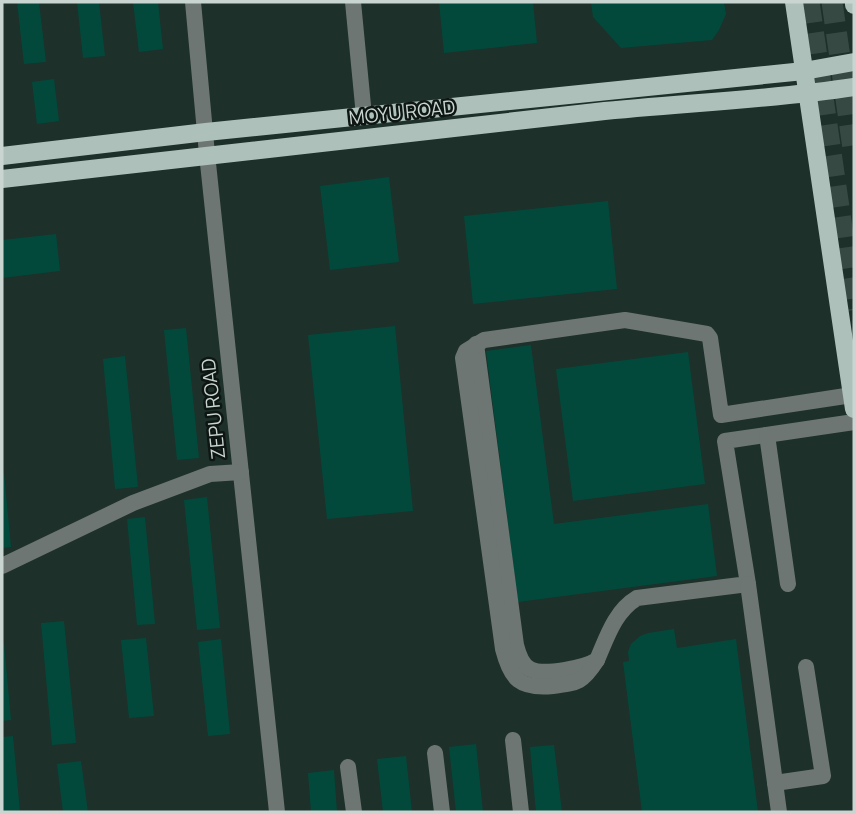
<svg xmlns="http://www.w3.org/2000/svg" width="856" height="814" font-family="Manrope,sans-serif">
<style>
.building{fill:#03493b}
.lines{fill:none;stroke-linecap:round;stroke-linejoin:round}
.highway-tunnel{stroke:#374943;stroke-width:21;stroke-dasharray:21 10;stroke-linecap:butt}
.minor{stroke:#6d7673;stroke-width:16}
.major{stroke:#adc1ba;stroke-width:18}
.labels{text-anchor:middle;stroke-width:5;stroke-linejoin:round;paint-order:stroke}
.street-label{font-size:19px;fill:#c9d5d1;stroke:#0e1613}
</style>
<rect width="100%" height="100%" fill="#1d302a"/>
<g class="building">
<path d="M 17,2 L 39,2 L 46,62 L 24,64 Z"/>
<path d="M 77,2 L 99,2 L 105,56 L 83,58 Z"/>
<path d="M 133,2 L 158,2 L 163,49 L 139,52 Z"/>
<path d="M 439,2 L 533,2 L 537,43 L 444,53 Z"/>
<path d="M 591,2 L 724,2 L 726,14 L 719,30 L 712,40 L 621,48 L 593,17 Z"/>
<path d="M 54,79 L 59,121 L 37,124 L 32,82 Z"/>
<path d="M 389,177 L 399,262 L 330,270 L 320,186 Z"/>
<path d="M 608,201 L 617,289 L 473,304 L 464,216 Z"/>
<path d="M 56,234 L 60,271 L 2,278 L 2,240 Z"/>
<path d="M 395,326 L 413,511 L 327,519 L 308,335 Z"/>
<path d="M 186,328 L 199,458 L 177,460 L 164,330 Z"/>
<path d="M 531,345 L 554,524 L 708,504 L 717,576 L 518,602 L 486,351 Z"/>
<path d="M 688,352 L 705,484 L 573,501 L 556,369 Z"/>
<path d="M 125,356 L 138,487 L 115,489 L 103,359 Z"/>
<path d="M 2,473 L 4,473 L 11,547 L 2,548 Z"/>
<path d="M 207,497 L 220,628 L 197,630 L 184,500 Z"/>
<path d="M 145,517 L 155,624 L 137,625 L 127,519 Z"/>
<path d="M 64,621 L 76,743 L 52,745 L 41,623 Z"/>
<path d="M 674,629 L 677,648 L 736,639 L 758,812 L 642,812 L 623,662 L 629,661 L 628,652 L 631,644 L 640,636 L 648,633 Z"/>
<path d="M 146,638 L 154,716 L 129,718 L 121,640 Z"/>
<path d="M 221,639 L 230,734 L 208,736 L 198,642 Z"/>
<path d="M 2,643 L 4,643 L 11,720 L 2,721 Z"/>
<path d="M 13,736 L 20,812 L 2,812 L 2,737 Z"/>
<path d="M 476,744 L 483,812 L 456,812 L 449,747 Z"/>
<path d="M 554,745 L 562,812 L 536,812 L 530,747 Z"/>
<path d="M 406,756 L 412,812 L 383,812 L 377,759 Z"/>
<path d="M 81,761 L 88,812 L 63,812 L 57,764 Z"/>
<path d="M 334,770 L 337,812 L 311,812 L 308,773 Z"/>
</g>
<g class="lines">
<g class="highway-tunnel">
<path d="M 809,2 L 854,310"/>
<path d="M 832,2 L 854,155"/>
</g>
<g class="minor">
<path d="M 193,2 L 207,154 L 277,812"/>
<path d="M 353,2 L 364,116"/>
<path d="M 476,344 L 516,645 C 518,653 522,665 530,669 C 543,676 585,668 597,660 C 607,637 615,611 637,598 L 748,584 L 725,441 L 854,422"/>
<path d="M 767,435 L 788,584"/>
<path d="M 2,566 L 133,503 L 210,474 L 241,472"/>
<path d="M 748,584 L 779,812"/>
<path d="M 597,660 C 583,682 578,683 553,686 C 520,689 511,680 503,649 L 463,358 L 466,351 L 484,340 L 625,320 L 707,334 L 710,338 L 721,415 L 852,395"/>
<path d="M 513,740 L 521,812"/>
<path d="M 435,753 L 442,812"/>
<path d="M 348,767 L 354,812"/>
<path d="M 775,783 L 823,776 L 806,667"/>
</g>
<g class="major">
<path d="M 794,2 L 854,409"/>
<path d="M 854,2 L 854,5"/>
<path d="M 2,156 L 206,132 L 804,71 L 854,62"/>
<path d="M 2,179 C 200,155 398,133 596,112 C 682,103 769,100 854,87"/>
</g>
</g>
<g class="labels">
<g class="street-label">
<text transform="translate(402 112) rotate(-6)" y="7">MOYU ROAD</text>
<text transform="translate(213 409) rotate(-96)" y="7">ZEPU ROAD</text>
</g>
</g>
<rect width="856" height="814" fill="none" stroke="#c9d5d1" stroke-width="7"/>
</svg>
